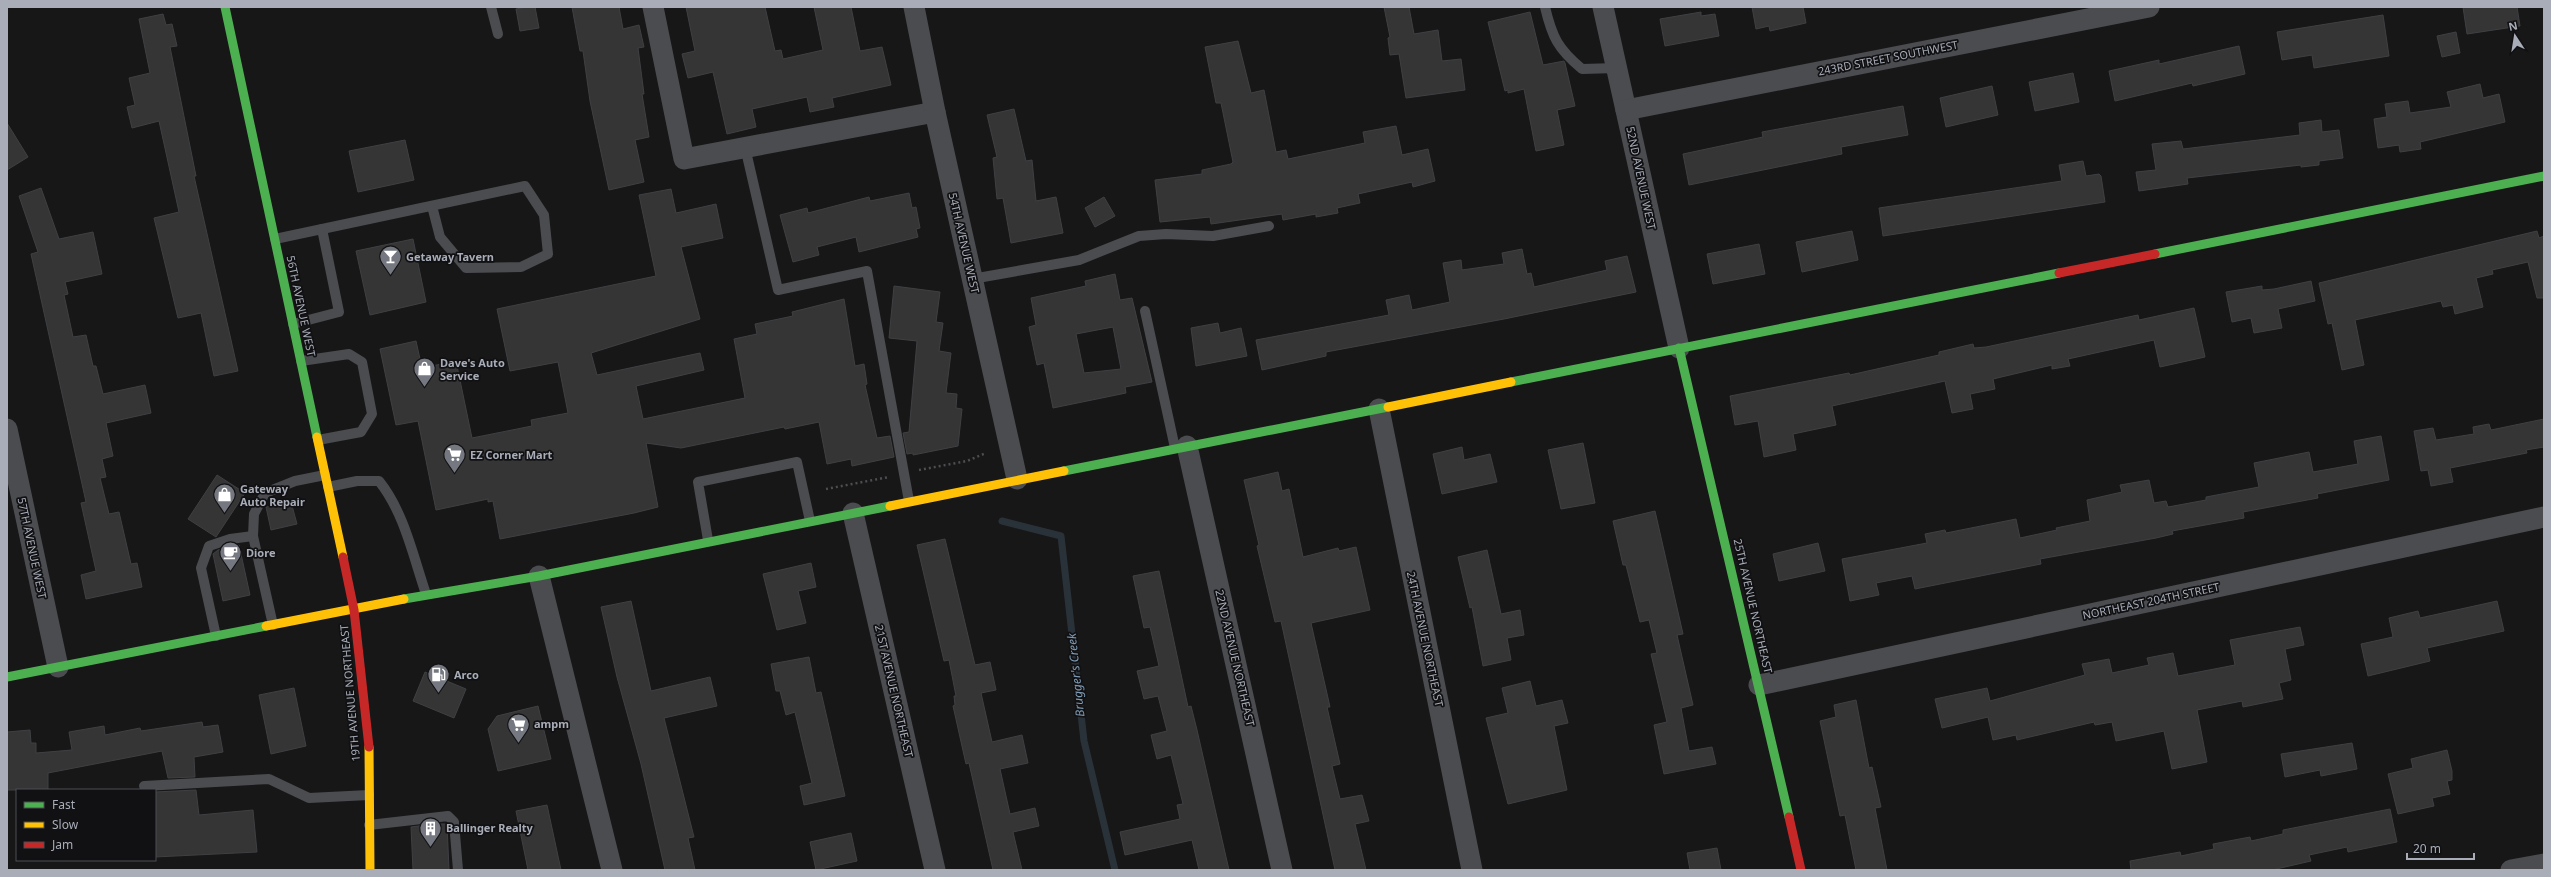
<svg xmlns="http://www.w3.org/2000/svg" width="2551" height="877" font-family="'Noto Sans',sans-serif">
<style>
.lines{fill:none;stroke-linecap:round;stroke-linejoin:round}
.stream{stroke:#2a3239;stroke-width:7}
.building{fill:#353536;stroke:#3f4043;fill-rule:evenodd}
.path{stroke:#4d4e52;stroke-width:2.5;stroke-dasharray:2 3;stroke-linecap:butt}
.lane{stroke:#4b4c50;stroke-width:10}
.street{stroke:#4b4c50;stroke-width:21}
.fast{stroke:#4caf50;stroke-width:9}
.slow{stroke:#ffc107;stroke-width:9}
.jam{stroke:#c62828;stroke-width:9}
.labels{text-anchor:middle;stroke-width:3.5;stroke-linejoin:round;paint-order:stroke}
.street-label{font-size:11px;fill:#a8adb8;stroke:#111113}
.poi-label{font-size:11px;font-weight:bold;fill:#a8adb8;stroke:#111113;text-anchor:start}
.water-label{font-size:12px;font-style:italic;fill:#7f9bb3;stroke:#111113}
</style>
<rect width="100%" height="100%" fill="#171717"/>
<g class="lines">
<path class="stream" d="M 1002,521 L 1061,536 L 1084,741 L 1115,870"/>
</g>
<g class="building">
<path d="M 527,7 L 535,7 L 539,28 L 520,31 L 516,9 Z"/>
<path d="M 572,7 L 619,7 L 623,29 L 639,25 L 644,47 L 638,48 L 644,94 L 642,94 L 649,137 L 635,140 L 644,182 L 609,190 L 590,101 L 583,51 L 580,51 Z"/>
<path d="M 686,7 L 765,7 L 775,51 L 781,50 L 783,59 L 823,50 L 814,7 L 851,7 L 860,51 L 882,47 L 891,85 L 832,98 L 834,107 L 810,112 L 807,97 L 752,109 L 756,127 L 727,134 L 713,72 L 688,78 L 682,54 L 695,51 Z"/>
<path d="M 1384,7 L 1409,7 L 1414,34 L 1438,30 L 1442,61 L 1461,59 L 1465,90 L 1406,98 L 1399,54 L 1390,55 L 1388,38 L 1390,37 Z"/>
<path d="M 1752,7 L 1803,7 L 1806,23 L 1770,31 L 1769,26 L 1756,29 Z"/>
<path d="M 2463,7 L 2517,7 L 2520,26 L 2467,34 Z"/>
<path d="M 1530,12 L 1543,65 L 1564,61 L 1565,63 L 1575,106 L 1557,110 L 1564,145 L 1536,151 L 1524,89 L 1508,93 L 1508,90 L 1505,91 L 1488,22 Z"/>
<path d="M 1701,12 L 1701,16 L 1715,14 L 1719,36 L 1665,46 L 1660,19 Z"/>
<path d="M 163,14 L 166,25 L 172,24 L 177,46 L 170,47 L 196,176 L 194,176 L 238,371 L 214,376 L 201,313 L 178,318 L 154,218 L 179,212 L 159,121 L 132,128 L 127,107 L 135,105 L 129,78 L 150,73 L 139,19 Z"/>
<path d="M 2383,15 L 2389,56 L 2314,68 L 2312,55 L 2282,60 L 2277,32 Z"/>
<path d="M 2456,32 L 2460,53 L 2442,57 L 2437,36 Z"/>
<path d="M 1238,41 L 1251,93 L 1264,90 L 1276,152 L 1286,150 L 1288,159 L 1365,143 L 1363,132 L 1396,126 L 1402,155 L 1428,149 L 1435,181 L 1413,187 L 1412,182 L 1358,194 L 1360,203 L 1337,208 L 1338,213 L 1316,217 L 1316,214 L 1283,220 L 1282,214 L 1211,224 L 1210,217 L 1160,222 L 1155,180 L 1202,174 L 1202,170 L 1231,164 L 1233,162 L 1221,103 L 1216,103 L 1205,47 Z"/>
<path d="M 2239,46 L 2245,74 L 2193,86 L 2192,83 L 2115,101 L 2109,71 L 2159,60 L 2159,64 Z"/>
<path d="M 2073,73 L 2079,102 L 2035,111 L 2029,82 Z"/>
<path d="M 2480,84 L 2483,98 L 2499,94 L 2505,122 L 2420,142 L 2421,149 L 2400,152 L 2399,145 L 2378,148 L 2374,119 L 2387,117 L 2385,104 L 2408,101 L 2410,113 L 2451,107 L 2447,92 Z"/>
<path d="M 1992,86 L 1998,115 L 1946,127 L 1940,98 Z"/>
<path d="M 1903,106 L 1908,135 L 1841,147 L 1842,154 L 1689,185 L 1683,154 L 1763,137 L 1762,132 Z"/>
<path d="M 1014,109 L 1026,161 L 1032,160 L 1036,201 L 1056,197 L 1063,233 L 1011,243 L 1003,198 L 997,199 L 993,158 L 997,157 L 987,115 Z"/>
<path d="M 2321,120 L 2322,132 L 2339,130 L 2343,158 L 2319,161 L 2319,165 L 2301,167 L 2301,165 L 2187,178 L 2188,184 L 2139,191 L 2136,172 L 2156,170 L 2152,144 L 2181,141 L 2183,149 L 2300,135 L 2299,123 Z"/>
<path d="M 7,123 L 28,157 L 7,170 Z"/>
<path d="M 405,140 L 414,180 L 358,192 L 349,151 Z"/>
<path d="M 2083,161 L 2086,176 L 2099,174 L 2101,176 L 2105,202 L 1883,236 L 1879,208 L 2062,181 L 2059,165 Z"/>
<path d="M 41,188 L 59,239 L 93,232 L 102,274 L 65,282 L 68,294 L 64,295 L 73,337 L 86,335 L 93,366 L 96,366 L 103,394 L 145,385 L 151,413 L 106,423 L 113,456 L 102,459 L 106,477 L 100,478 L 109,514 L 119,512 L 131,564 L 137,563 L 142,587 L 86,599 L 81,575 L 96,571 L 81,503 L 86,502 L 31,254 L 38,252 L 19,196 Z"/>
<path d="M 671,189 L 676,213 L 716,204 L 723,238 L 681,247 L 700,319 L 591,353 L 597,375 L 700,353 L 704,370 L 636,386 L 643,419 L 745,398 L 734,339 L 757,334 L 755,324 L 793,316 L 792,312 L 844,299 L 855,366 L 864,364 L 867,384 L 865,385 L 877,438 L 890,436 L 894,457 L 852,466 L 851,459 L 827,464 L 819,422 L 785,429 L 784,427 L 681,448 L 646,443 L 658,507 L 634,513 L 500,539 L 493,501 L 488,502 L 488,499 L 436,510 L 418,421 L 396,425 L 380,349 L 416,341 L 422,368 L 456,361 L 472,438 L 532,426 L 531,420 L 568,413 L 558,362 L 510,371 L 497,309 L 656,276 L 639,195 Z"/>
<path d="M 909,193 L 912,208 L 916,207 L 920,228 L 916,229 L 918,237 L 859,252 L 856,237 L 817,247 L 819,255 L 793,262 L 780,215 L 807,208 L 808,213 L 869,197 L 870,201 Z"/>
<path d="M 1104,197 L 1115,216 L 1095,227 L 1085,208 Z"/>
<path d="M 1852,231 L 1858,260 L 1802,272 L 1796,242 Z"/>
<path d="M 2537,231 L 2539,238 L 2544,236 L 2544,298 L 2537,298 L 2528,262 L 2492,270 L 2493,274 L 2476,278 L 2483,307 L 2455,314 L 2453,305 L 2443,307 L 2441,301 L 2355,320 L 2364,365 L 2342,370 L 2332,323 L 2328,324 L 2319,283 Z"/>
<path d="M 413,239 L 426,302 L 370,315 L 356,251 Z"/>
<path d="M 1759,244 L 1765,274 L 1713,284 L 1707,254 Z"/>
<path d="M 1522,249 L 1527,274 L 1531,273 L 1534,287 L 1607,270 L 1605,261 L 1627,256 L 1636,292 L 1504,319 L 1326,352 L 1326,356 L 1262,370 L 1256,340 L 1389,315 L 1386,300 L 1409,295 L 1412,310 L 1450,302 L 1443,263 L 1461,260 L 1462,270 L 1504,264 L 1502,253 Z"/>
<path d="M 1115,274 L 1120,300 L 1132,298 L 1152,382 L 1125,387 L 1126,393 L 1053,408 L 1044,363 L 1037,365 L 1029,327 L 1036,325 L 1031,298 L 1086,286 L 1085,281 ZM 1113,327 L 1121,369 L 1084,373 L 1076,334 Z"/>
<path d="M 2311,281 L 2315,301 L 2278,309 L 2282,328 L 2254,333 L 2251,318 L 2232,322 L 2226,292 L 2262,286 L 2262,290 L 2274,289 Z"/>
<path d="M 894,286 L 940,292 L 936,322 L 943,323 L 939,351 L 951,353 L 946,393 L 957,394 L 956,408 L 962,409 L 958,446 L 913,455 L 913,453 L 907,454 L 903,433 L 909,432 L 917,341 L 889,338 Z"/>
<path d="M 2194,308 L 2205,357 L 2160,367 L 2154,340 L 2068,359 L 2070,366 L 2052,369 L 2052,365 L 1993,379 L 1995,389 L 1970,394 L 1973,409 L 1952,413 L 1945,381 L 1832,406 L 1836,425 L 1793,434 L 1796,450 L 1764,457 L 1758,421 L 1735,425 L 1730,396 L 1849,373 L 1850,375 L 1939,355 L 1939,352 L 1973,344 L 1974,348 L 1986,347 L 2138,315 L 2139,320 Z"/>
<path d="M 1218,323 L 1220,333 L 1241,328 L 1247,356 L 1196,366 L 1191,328 Z"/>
<path d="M 2544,419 L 2544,447 L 2526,450 L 2527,453 L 2450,468 L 2453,482 L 2431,486 L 2428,470 L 2421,471 L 2414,431 L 2433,428 L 2436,440 L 2474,434 L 2473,427 L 2489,424 L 2491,430 Z"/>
<path d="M 2381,436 L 2389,480 L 2317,494 L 2318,498 L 2243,512 L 2244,518 L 2172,531 L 2173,534 L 2156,538 L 2040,559 L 2041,564 L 1915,589 L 1912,576 L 1876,583 L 1879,595 L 1850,601 L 1842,559 L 1927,543 L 1925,534 L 1945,530 L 1946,533 L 2016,519 L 2020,538 L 2057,530 L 2056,528 L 2090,521 L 2087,500 L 2122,492 L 2120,485 L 2149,480 L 2154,503 L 2166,501 L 2168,507 L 2206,500 L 2206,497 L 2259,487 L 2254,463 L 2309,452 L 2313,472 L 2358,464 L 2354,441 Z"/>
<path d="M 1583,443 L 1595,503 L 1561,509 L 1548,450 Z"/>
<path d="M 1462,447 L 1464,460 L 1490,454 L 1497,482 L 1442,494 L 1433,454 Z"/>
<path d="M 1278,472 L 1282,491 L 1289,489 L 1303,557 L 1338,548 L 1339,551 L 1356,547 L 1370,610 L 1311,623 L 1330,707 L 1327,707 L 1340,764 L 1332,766 L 1340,799 L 1362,795 L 1369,821 L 1355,824 L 1366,870 L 1335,870 L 1281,621 L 1275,622 L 1257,546 L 1259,545 L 1244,480 Z"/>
<path d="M 217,475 L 245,493 L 216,537 L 188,519 Z"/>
<path d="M 291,502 L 297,524 L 271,530 L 266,507 Z"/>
<path d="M 1655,511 L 1683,634 L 1677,635 L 1693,705 L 1681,708 L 1689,751 L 1712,747 L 1716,764 L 1664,774 L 1654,725 L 1667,722 L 1651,654 L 1657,653 L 1649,620 L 1640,622 L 1626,565 L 1623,565 L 1613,521 Z"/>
<path d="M 945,539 L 975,665 L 990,662 L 996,690 L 981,693 L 992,742 L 1022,735 L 1028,763 L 1000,769 L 1010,814 L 1035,808 L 1039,826 L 1013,832 L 1022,870 L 993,870 L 969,763 L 966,764 L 953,706 L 955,705 L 954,696 L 956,696 L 949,660 L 944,661 L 917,545 Z"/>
<path d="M 1818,543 L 1825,571 L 1779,581 L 1773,554 Z"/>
<path d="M 239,545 L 250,595 L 223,601 L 213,554 L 218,550 Z"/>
<path d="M 1487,550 L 1501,614 L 1520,610 L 1524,635 L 1507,638 L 1511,660 L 1483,666 L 1472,607 L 1470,608 L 1458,557 Z"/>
<path d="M 811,563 L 816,587 L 798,591 L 806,623 L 777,630 L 763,574 Z"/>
<path d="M 1159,571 L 1188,707 L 1191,706 L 1197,730 L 1229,870 L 1199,870 L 1192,840 L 1125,855 L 1120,832 L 1180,819 L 1177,805 L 1183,804 L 1171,755 L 1157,759 L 1151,735 L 1167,731 L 1158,696 L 1144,699 L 1137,671 L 1159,666 L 1150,627 L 1144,628 L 1133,576 Z"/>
<path d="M 631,601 L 651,691 L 710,677 L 717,706 L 664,718 L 694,837 L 688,838 L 695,870 L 665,870 L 641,764 L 617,677 L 601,607 Z"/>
<path d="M 2497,601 L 2504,631 L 2427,648 L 2430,661 L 2368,676 L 2361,644 L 2393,637 L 2389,618 L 2418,611 L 2420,618 Z"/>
<path d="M 2300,627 L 2304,645 L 2285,649 L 2291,680 L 2279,683 L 2283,699 L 2243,707 L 2242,701 L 2197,710 L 2207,762 L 2172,769 L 2164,731 L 2116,741 L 2112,722 L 2095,725 L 2094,722 L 2017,740 L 2016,735 L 1993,740 L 1988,717 L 1942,728 L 1935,699 L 1987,688 L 1990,701 L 2085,675 L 2082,664 L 2109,659 L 2112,673 L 2149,665 L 2147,658 L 2173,653 L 2178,676 L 2235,665 L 2230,640 Z"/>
<path d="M 809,657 L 816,693 L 821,692 L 845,796 L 804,805 L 800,786 L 812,783 L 804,750 L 795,712 L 786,715 L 780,691 L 776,691 L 771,664 Z"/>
<path d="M 425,672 L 466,689 L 454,718 L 413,701 Z"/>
<path d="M 1530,681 L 1536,706 L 1562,700 L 1568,723 L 1554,726 L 1567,790 L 1508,804 L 1486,718 L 1508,713 L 1502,688 Z"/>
<path d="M 294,688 L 306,746 L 271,754 L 259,695 Z"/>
<path d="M 1856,700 L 1869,768 L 1872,767 L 1881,807 L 1875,808 L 1887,870 L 1856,870 L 1845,815 L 1840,816 L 1820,721 L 1836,717 L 1834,705 Z"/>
<path d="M 538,706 L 551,759 L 498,771 L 488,729 L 497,716 Z"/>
<path d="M 202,722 L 203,727 L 218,725 L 223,752 L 194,757 L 195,777 L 168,778 L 162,751 L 48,773 L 48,790 L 7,790 L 7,732 L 30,730 L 31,743 L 36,743 L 36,753 L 72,750 L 69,732 L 104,726 L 105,735 L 140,728 L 141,731 Z"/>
<path d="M 2352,743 L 2357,769 L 2321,776 L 2320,770 L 2285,777 L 2281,754 Z"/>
<path d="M 2447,750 L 2452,771 L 2452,780 L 2447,781 L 2450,794 L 2432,798 L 2434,806 L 2398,814 L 2388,774 L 2413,768 L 2411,759 Z"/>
<path d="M 196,790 L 199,815 L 253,810 L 257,852 L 155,857 L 155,792 Z"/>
<path d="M 547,805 L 561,870 L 528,870 L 516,811 Z"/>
<path d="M 2390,809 L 2397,842 L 2348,852 L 2347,847 L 2309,855 L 2311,861 L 2272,870 L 2131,870 L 2130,861 L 2180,852 L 2181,856 L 2214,849 L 2213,844 L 2250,837 L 2251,841 L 2283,834 L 2283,830 Z"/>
<path d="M 434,824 L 447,824 L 449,870 L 413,870 L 411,827 Z"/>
<path d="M 851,833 L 857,861 L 816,870 L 810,842 Z"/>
<path d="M 1717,848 L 1721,870 L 1690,870 L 1687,853 Z"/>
</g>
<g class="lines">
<g class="path">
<path d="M 919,470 L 967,461 L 986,453"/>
<path d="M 826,489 L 889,477"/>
</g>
<g class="lane">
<path d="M 491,7 L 498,34"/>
<path d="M 1545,7 C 1552,37 1558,49 1582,69 L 1617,68"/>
<path d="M 745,147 L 778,290 L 867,271 L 909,501"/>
<path d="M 275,239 L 525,186 L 544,215 L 548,254 L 521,267 L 466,268 L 440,237 L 432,206"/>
<path d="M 972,279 L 1079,260 L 1139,236 L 1166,234 L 1213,236 L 1269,226"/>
<path d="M 1145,311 L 1175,448"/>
<path d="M 293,324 L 339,312 L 322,229"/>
<path d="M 301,361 L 349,354 L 362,362 L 372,414 L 361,432 L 318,440"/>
<path d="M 328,487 L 357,481 L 379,481 C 404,512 413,556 426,594"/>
<path d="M 708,540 L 698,482 L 797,462 L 810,521"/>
<path d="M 273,625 L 253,536 L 254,514 L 265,493 L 295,481 L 325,475"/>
<path d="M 216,636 L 201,568 L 209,546 L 230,539 L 253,536"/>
<path d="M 144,786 L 269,779 L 309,798 L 369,795"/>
<path d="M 369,825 L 448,816 L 454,822 L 458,870"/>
</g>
<g class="street">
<path d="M 653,7 L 684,159 L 935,112"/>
<path d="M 914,7 L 935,112 L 1017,479"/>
<path d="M 1603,7 L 1679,348"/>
<path d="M 1626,110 L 2149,7"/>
<path d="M 1379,409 L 1472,870"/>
<path d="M 7,429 L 58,667"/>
<path d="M 1187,446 L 1282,870"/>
<path d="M 853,513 L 935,870"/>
<path d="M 539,576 L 612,870"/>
<path d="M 1759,685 L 2544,517"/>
<path d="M 2511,870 L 2544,864"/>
</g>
<g class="fast">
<path d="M 225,7 L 317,437"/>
<path d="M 2155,254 L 2544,176"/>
<path d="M 1679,348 L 1789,817"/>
<path d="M 1511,382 L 2059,273"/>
<path d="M 1064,471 L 1388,407"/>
<path d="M 404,599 L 539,576 L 890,506"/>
<path d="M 7,677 L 266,626"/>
</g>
<g class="slow">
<path d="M 1388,407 L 1511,382"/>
<path d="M 317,437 L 343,557"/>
<path d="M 890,506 L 1064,471"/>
<path d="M 266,626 L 404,599"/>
<path d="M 369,747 L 370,870"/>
</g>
<g class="jam">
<path d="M 2059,273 L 2155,254"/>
<path d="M 343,557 L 354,610 L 369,747"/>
<path d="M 1789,817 L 1801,870"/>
</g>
</g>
<defs>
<symbol id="bar-pin" viewBox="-11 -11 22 30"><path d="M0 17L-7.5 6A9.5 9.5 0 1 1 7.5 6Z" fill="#757880" stroke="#111113"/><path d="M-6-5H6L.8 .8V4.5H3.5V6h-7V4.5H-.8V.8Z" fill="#fff"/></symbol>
<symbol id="shop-pin" viewBox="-11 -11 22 30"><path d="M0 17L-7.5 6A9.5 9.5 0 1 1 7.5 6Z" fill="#757880" stroke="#111113"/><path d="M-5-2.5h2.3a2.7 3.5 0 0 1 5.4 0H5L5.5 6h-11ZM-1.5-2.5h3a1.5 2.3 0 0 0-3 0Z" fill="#fff"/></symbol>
<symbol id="supermarket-pin" viewBox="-11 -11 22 30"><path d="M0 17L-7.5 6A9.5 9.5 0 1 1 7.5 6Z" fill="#757880" stroke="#111113"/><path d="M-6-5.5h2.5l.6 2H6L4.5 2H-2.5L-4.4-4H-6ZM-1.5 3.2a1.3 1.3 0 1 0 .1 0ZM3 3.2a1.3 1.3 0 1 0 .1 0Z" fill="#fff"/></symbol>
<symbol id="cafe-pin" viewBox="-11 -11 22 30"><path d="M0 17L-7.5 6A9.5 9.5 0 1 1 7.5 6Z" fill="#757880" stroke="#111113"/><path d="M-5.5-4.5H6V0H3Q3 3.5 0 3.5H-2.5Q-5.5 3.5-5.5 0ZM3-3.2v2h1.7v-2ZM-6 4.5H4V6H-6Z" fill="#fff"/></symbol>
<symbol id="fuel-pin" viewBox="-11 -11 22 30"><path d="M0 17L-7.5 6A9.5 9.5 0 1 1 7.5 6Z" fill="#757880" stroke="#111113"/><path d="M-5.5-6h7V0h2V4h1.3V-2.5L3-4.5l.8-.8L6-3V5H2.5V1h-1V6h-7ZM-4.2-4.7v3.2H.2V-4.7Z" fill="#fff"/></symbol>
<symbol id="building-pin" viewBox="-11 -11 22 30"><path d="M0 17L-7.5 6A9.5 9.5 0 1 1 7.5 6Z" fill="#757880" stroke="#111113"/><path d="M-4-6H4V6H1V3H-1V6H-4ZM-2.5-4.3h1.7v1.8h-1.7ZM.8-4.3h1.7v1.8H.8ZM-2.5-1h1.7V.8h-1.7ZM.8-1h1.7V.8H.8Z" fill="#fff"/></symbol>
</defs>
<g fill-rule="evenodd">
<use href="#bar-pin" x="378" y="244" width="25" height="34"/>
<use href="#shop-pin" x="412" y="356" width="25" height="34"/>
<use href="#supermarket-pin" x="442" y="442" width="25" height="34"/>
<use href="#shop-pin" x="212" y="482" width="25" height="34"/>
<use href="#cafe-pin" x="218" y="540" width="25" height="34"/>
<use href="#fuel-pin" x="426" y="662" width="25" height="34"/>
<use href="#supermarket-pin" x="506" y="712" width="25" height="34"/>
<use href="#building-pin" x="418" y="816" width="25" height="34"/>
</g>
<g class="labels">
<g class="street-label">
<text transform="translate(1888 58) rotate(-11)" y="4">243RD STREET SOUTHWEST</text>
<text transform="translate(1641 178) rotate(78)" y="4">52ND AVENUE WEST</text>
<text transform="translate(964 243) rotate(77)" y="4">54TH AVENUE WEST</text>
<text transform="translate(301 306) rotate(78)" y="4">56TH AVENUE WEST</text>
<text transform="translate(32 548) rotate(78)" y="4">57TH AVENUE WEST</text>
<text transform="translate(2151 601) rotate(-12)" y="4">NORTHEAST 204TH STREET</text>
<text transform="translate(1753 606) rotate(77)" y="4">25TH AVENUE NORTHEAST</text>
<text transform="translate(1425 639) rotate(78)" y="4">24TH AVENUE NORTHEAST</text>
<text transform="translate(1235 658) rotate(77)" y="4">22ND AVENUE NORTHEAST</text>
<text transform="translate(894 691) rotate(77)" y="4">21ST AVENUE NORTHEAST</text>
<text transform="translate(350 693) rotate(-95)" y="4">19TH AVENUE NORTHEAST</text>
</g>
<g class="poi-label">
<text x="406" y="261">Getaway Tavern</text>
<text x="440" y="367">Dave's Auto<tspan x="440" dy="13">Service</tspan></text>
<text x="470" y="459">EZ Corner Mart</text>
<text x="240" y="493">Gateway<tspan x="240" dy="13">Auto Repair</tspan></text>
<text x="246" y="557">Diore</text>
<text x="454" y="679">Arco</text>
<text x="534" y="728">ampm</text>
<text x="446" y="832">Ballinger Realty</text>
</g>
<g class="water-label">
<text transform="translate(1076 675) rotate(-96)" y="4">Brugger's Creek</text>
</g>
</g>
<rect width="2551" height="877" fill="none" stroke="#a8adb8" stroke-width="16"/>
<rect x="16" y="789" width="140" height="72" fill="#111113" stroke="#4d4f55"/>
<rect x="24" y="802" width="20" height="6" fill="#4caf50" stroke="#4d4f55"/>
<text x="52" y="809" font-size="12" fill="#a8adb8">Fast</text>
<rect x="24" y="822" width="20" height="6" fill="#ffc107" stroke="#4d4f55"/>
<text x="52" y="829" font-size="12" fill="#a8adb8">Slow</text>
<rect x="24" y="842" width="20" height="6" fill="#c62828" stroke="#4d4f55"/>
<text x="52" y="849" font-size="12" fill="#a8adb8">Jam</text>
<g transform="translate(2515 36) rotate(348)" stroke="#111113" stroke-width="3" paint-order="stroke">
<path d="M0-3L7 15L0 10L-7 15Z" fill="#a8adb8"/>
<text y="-6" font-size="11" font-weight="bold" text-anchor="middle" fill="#a8adb8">N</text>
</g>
<path d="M2407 853v6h67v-6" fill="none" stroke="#a8adb8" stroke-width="2"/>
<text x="2413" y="853" font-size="12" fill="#a8adb8" stroke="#111113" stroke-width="3" paint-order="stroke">20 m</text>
</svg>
